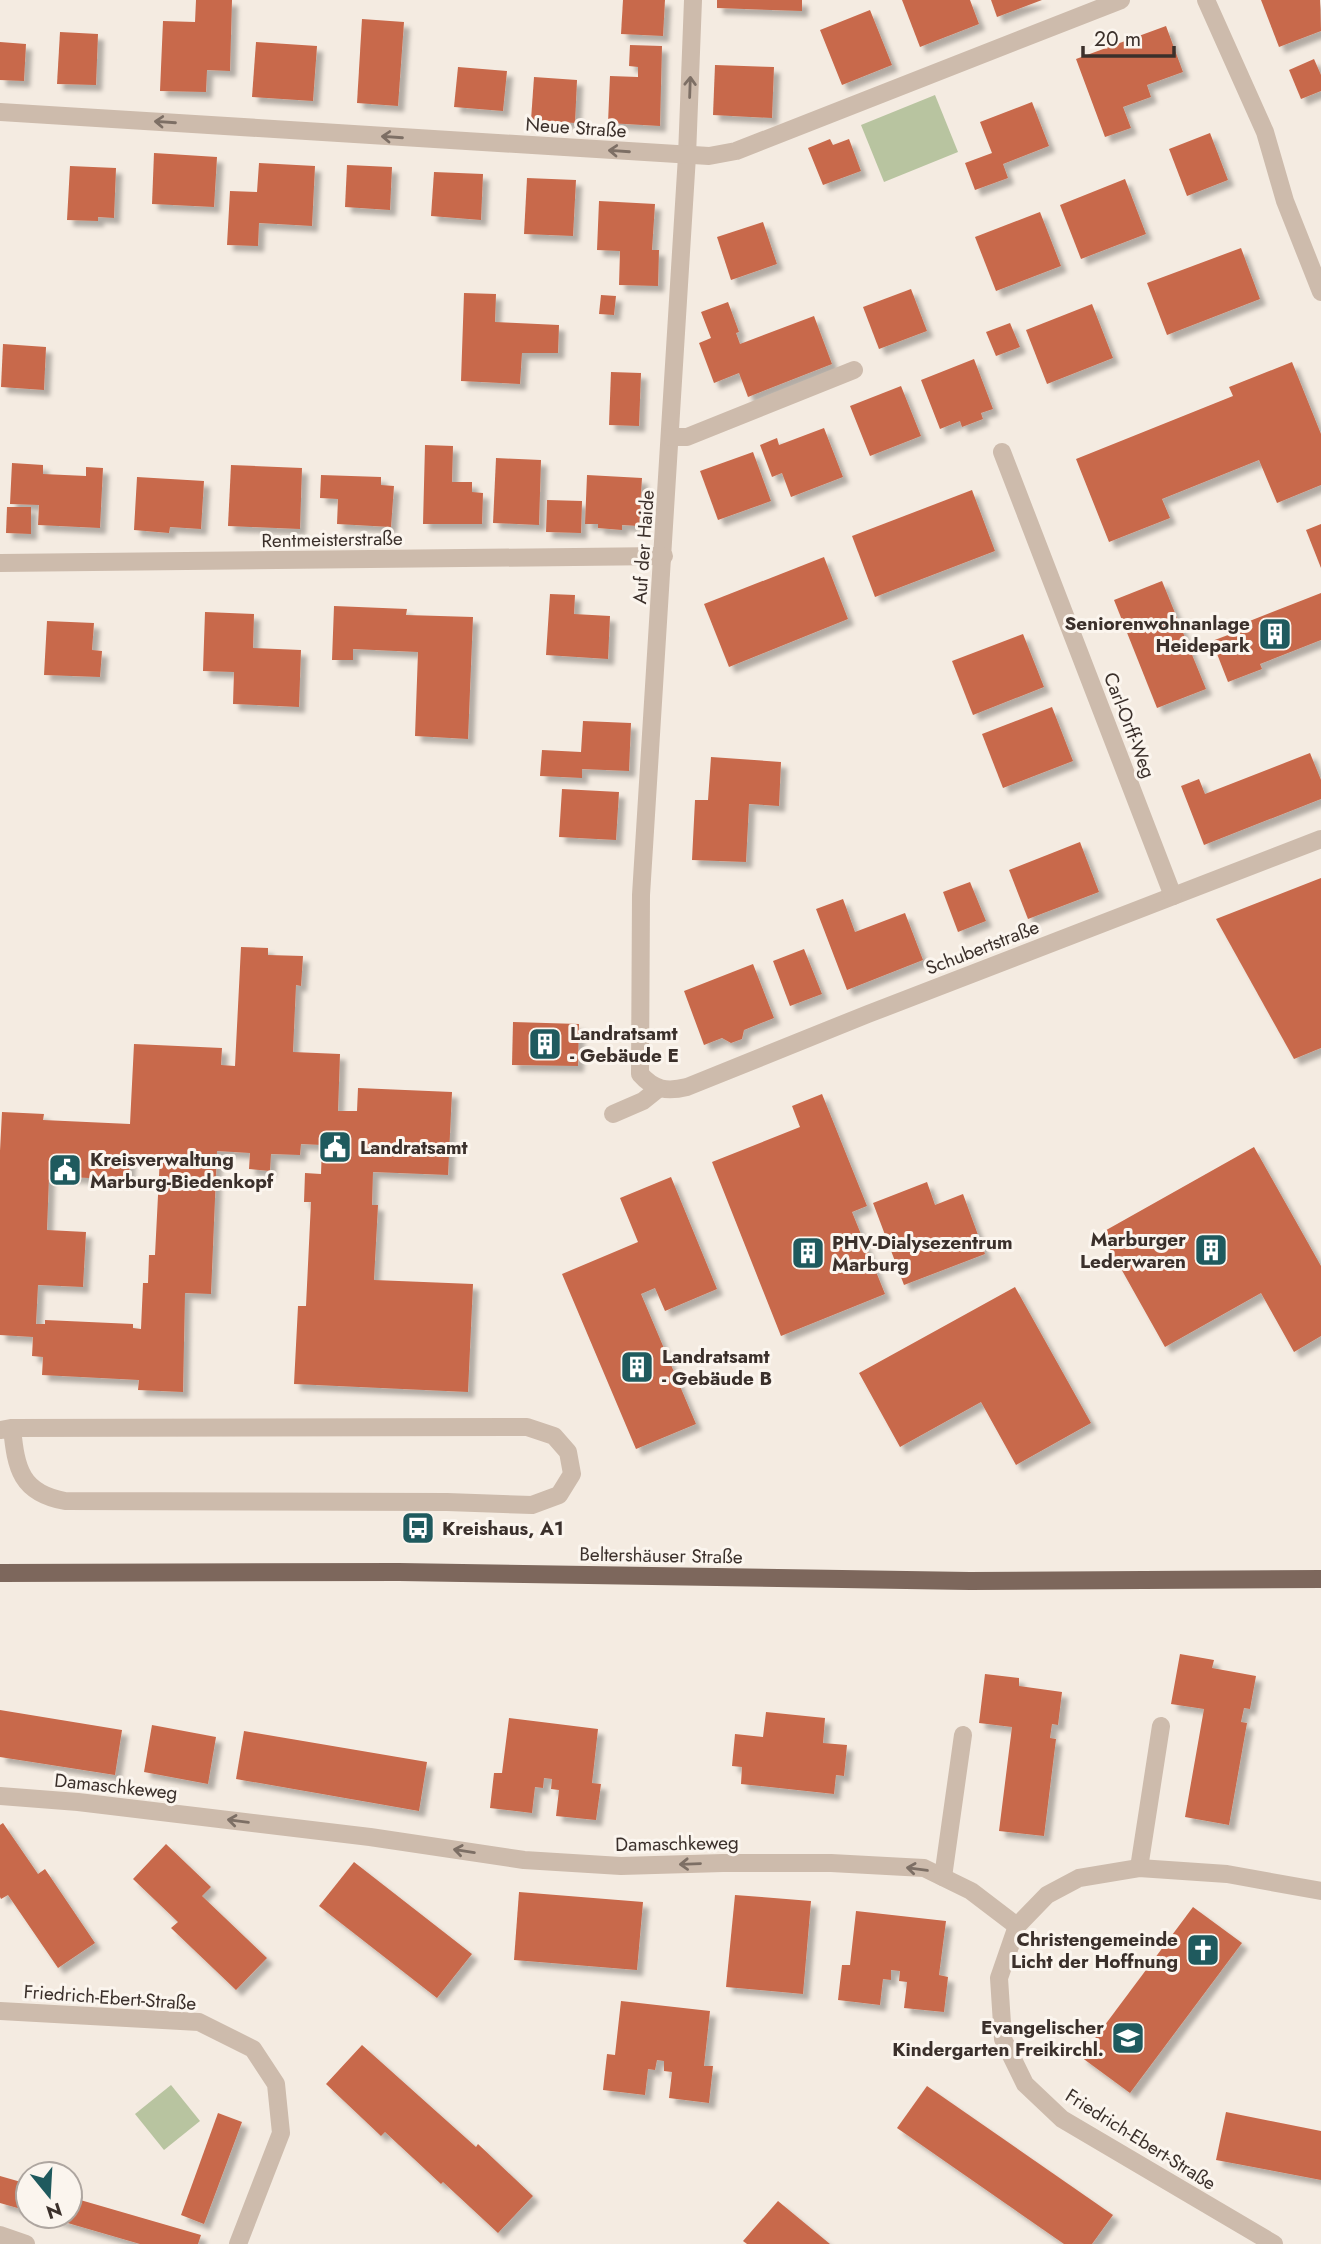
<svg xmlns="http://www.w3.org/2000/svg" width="1321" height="2244" font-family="Jost,sans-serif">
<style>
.green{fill:#b8c4a0}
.building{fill:#c8694b;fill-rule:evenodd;filter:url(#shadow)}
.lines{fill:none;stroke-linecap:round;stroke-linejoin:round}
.minor{stroke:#cdbbac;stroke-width:18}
.major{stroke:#7d675c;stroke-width:18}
.oneway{stroke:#7d6f65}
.labels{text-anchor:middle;stroke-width:6;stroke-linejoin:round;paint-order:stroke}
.street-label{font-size:19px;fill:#3b302b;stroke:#fbf5ee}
.poi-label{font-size:19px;font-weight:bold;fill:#3b302b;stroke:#fbf5ee;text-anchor:start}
</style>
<defs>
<filter id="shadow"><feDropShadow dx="6" dy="6" stdDeviation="2" flood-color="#0004"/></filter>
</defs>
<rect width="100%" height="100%" fill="#f4ebe1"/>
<g class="green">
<path d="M 935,95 L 958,152 L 884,182 L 861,125 Z"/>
<path d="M 171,2085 L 200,2121 L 164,2150 L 135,2114 Z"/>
</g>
<g class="building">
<path d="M 196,0 L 232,0 L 230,71 L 207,70 L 206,92 L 160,91 L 163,21 L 195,22 Z"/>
<path d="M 623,0 L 665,0 L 663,36 L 621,34 Z"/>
<path d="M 717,0 L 802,0 L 802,11 L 717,8 Z"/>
<path d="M 902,0 L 970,0 L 979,24 L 920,47 Z"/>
<path d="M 991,0 L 1042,0 L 997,17 Z"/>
<path d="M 1261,0 L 1320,0 L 1321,31 L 1279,47 Z"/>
<path d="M 870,10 L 892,65 L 842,85 L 820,30 Z"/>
<path d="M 362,19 L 404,22 L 398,106 L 357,103 Z"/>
<path d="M 1166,26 L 1183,72 L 1147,85 L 1151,97 L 1123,107 L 1131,128 L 1105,137 L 1076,59 Z"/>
<path d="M 60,32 L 98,34 L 96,85 L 57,84 Z"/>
<path d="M 0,42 L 26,44 L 24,81 L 0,80 Z"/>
<path d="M 256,42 L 317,46 L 313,101 L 252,97 Z"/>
<path d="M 630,45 L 662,46 L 660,126 L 608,123 L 610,76 L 638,77 L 638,67 L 629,66 Z"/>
<path d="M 1314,59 L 1321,75 L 1321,91 L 1301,99 L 1289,70 Z"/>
<path d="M 715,65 L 774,67 L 772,118 L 713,115 Z"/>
<path d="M 458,67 L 507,71 L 503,111 L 454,107 Z"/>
<path d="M 534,77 L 577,80 L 575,123 L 531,120 Z"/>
<path d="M 1032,102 L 1049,146 L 1003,164 L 1008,178 L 975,190 L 965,163 L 992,153 L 980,122 Z"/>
<path d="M 1210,133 L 1228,180 L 1187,196 L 1169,149 Z"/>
<path d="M 830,139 L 833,145 L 849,139 L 861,171 L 823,185 L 808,148 Z"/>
<path d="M 154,153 L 217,157 L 214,207 L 152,204 Z"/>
<path d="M 259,163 L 315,166 L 312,226 L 259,223 L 258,246 L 227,245 L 230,191 L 257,192 Z"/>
<path d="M 347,165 L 392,167 L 390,210 L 345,207 Z"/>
<path d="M 70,166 L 116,168 L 114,218 L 98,217 L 98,221 L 67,220 Z"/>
<path d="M 434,172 L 483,174 L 481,220 L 431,216 Z"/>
<path d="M 527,178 L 576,180 L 573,236 L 524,234 Z"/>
<path d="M 1125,179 L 1146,234 L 1081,259 L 1060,205 Z"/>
<path d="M 599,201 L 655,204 L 652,250 L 659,250 L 658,286 L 619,285 L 620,251 L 597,250 Z"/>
<path d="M 1040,212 L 1061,266 L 996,291 L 975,237 Z"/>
<path d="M 763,222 L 777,264 L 731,280 L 717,237 Z"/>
<path d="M 1241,248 L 1260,299 L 1167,335 L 1147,283 Z"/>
<path d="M 911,289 L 927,331 L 879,349 L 863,307 Z"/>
<path d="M 464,293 L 496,294 L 495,322 L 559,325 L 558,353 L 522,353 L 520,384 L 461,381 Z"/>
<path d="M 601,295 L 616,296 L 614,315 L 599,314 Z"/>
<path d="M 728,302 L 739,332 L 736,333 L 740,344 L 814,316 L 832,364 L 748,397 L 739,373 L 714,383 L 699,343 L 711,338 L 701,312 Z"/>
<path d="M 1092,304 L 1113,358 L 1047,384 L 1026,330 Z"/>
<path d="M 1010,323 L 1020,347 L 996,356 L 986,332 Z"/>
<path d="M 3,344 L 46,347 L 44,390 L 1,387 Z"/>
<path d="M 974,359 L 993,409 L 981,413 L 983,419 L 962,427 L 960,421 L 940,429 L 921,380 Z"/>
<path d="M 1292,362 L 1321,434 L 1321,485 L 1277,503 L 1259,460 L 1162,499 L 1170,518 L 1109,542 L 1076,459 L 1233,396 L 1229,387 Z"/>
<path d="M 611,372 L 641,373 L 639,426 L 609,425 Z"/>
<path d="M 901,386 L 921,436 L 870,456 L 850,406 Z"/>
<path d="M 824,428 L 843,477 L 791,497 L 782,473 L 772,477 L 760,445 L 777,438 L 779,445 Z"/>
<path d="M 425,445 L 453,446 L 452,482 L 472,482 L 472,492 L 483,493 L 482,524 L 423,524 Z"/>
<path d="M 753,452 L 771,501 L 718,520 L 700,471 Z"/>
<path d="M 496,458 L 541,460 L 539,525 L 493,523 Z"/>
<path d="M 12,463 L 43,465 L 43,474 L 86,476 L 86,467 L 103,468 L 100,528 L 38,525 L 39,505 L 10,504 Z"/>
<path d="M 231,465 L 302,468 L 300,529 L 228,526 Z"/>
<path d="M 321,475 L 381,477 L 381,485 L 394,486 L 391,527 L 337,524 L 338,499 L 320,498 Z"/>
<path d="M 587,475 L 642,478 L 639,526 L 622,525 L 622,530 L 598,528 L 598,524 L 585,524 Z"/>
<path d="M 137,477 L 204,481 L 201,529 L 170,527 L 169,533 L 134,530 Z"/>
<path d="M 972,490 L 995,551 L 875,597 L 852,536 Z"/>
<path d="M 547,500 L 582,501 L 581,533 L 546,532 Z"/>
<path d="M 7,507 L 31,507 L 31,534 L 6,533 Z"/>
<path d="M 1321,524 L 1321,568 L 1306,530 Z"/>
<path d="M 824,557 L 848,619 L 729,667 L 704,604 Z"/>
<path d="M 1162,581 L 1206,689 L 1157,708 L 1114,600 Z"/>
<path d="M 1321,593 L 1321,640 L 1260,664 L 1262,669 L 1228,682 L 1212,641 L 1244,629 L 1242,624 Z"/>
<path d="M 550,594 L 575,595 L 574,614 L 610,616 L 608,659 L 546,655 Z"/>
<path d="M 334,606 L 407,609 L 406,615 L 473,617 L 468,739 L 415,736 L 418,652 L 353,649 L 353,660 L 332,660 Z"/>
<path d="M 205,612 L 254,614 L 253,648 L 301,650 L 299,707 L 233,704 L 234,672 L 203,671 Z"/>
<path d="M 47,621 L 94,623 L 92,650 L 102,651 L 100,677 L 44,675 Z"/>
<path d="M 1023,634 L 1044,687 L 973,715 L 952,661 Z"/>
<path d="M 1052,707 L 1073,761 L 1003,788 L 982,734 Z"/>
<path d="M 583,721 L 631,723 L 629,771 L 582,769 L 582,778 L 540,776 L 542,750 L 581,752 Z"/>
<path d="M 1310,753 L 1321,780 L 1321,799 L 1204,845 L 1181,786 L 1199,779 L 1205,794 Z"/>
<path d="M 711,757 L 781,762 L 779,806 L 749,804 L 746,862 L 692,860 L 695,800 L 708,800 Z"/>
<path d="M 562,789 L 619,792 L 616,840 L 559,837 Z"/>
<path d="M 1080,842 L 1099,892 L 1028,919 L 1009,870 Z"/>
<path d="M 1321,878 L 1321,1048 L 1294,1059 L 1216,919 Z"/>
<path d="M 970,882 L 986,921 L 958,932 L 943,892 Z"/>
<path d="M 843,899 L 855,932 L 905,913 L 923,960 L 847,990 L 816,909 Z"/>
<path d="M 241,947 L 268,948 L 268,955 L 303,956 L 301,986 L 296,985 L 293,1052 L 340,1054 L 338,1111 L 357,1111 L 358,1088 L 452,1092 L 448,1175 L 373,1172 L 372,1205 L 378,1205 L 374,1280 L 473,1284 L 468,1392 L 294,1384 L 298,1306 L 306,1306 L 311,1202 L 304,1202 L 305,1173 L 321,1174 L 322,1145 L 301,1144 L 300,1155 L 271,1154 L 270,1171 L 249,1169 L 250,1153 L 217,1151 L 211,1294 L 185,1293 L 183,1392 L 138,1390 L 139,1380 L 42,1375 L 43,1357 L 32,1356 L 33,1337 L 0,1335 L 0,1151 L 2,1112 L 44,1114 L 43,1120 L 130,1124 L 134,1044 L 222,1048 L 221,1065 L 235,1066 ZM 130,1154 L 160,1156 L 155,1255 L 149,1255 L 148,1283 L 143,1283 L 141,1329 L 133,1328 L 133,1324 L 45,1320 L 45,1324 L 36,1324 L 38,1285 L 83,1287 L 86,1232 L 47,1230 L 49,1176 L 129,1180 Z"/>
<path d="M 804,949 L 822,994 L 790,1006 L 773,961 Z"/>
<path d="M 753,964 L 774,1018 L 744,1030 L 742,1039 L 731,1043 L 722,1038 L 704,1045 L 684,991 Z"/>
<path d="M 513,1022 L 579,1024 L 578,1066 L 512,1065 Z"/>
<path d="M 822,1094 L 867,1206 L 852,1212 L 885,1294 L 781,1336 L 712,1162 L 800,1127 L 792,1106 Z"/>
<path d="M 1254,1147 L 1321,1266 L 1321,1336 L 1294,1352 L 1261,1293 L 1165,1347 L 1101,1233 Z"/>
<path d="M 671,1177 L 717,1289 L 665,1311 L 655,1288 L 641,1294 L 696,1424 L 636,1449 L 562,1274 L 638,1242 L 620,1198 Z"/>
<path d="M 927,1182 L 935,1205 L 963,1194 L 985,1254 L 904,1285 L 873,1203 Z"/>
<path d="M 1015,1287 L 1091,1423 L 1016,1465 L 981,1402 L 900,1447 L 859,1373 Z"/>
<path d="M 1180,1654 L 1214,1660 L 1212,1668 L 1256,1676 L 1250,1709 L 1244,1708 L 1241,1722 L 1247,1723 L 1229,1825 L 1185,1817 L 1204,1709 L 1171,1704 Z"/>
<path d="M 985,1674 L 1019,1678 L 1019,1686 L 1062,1692 L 1058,1725 L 1052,1724 L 1050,1738 L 1056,1739 L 1044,1836 L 999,1831 L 1012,1727 L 979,1723 Z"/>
<path d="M 0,1710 L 122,1730 L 115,1775 L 0,1757 Z"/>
<path d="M 766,1712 L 825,1718 L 823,1743 L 847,1745 L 844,1776 L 836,1775 L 834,1794 L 741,1784 L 742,1767 L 732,1766 L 735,1734 L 763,1737 Z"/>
<path d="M 509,1718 L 598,1729 L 592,1783 L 601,1784 L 596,1820 L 556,1816 L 559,1790 L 551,1789 L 552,1779 L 544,1778 L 543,1788 L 535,1787 L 532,1813 L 490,1808 L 494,1773 L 502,1773 Z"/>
<path d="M 152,1725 L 216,1737 L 208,1784 L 144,1772 Z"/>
<path d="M 244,1731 L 427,1762 L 419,1811 L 236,1779 Z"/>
<path d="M 3,1823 L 38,1874 L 45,1869 L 95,1943 L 58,1968 L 8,1895 L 1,1899 L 0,1897 L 0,1825 Z"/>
<path d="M 166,1844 L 211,1887 L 202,1896 L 267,1958 L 236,1990 L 171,1928 L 178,1922 L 133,1879 Z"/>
<path d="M 354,1862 L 472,1954 L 437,1998 L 319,1906 Z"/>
<path d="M 519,1892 L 643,1902 L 637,1970 L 514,1960 Z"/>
<path d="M 735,1895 L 811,1901 L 803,1994 L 726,1987 Z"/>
<path d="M 1193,1907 L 1242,1943 L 1130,2093 L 1081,2057 Z"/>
<path d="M 856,1911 L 946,1921 L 939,1975 L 948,1977 L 944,2012 L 904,2008 L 907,1982 L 899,1981 L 900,1971 L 891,1970 L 891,1980 L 883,1979 L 880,2005 L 838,2000 L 842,1965 L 850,1965 Z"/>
<path d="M 621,2001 L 710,2011 L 704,2066 L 713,2066 L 709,2103 L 669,2098 L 672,2072 L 664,2071 L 664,2061 L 657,2060 L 655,2070 L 648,2069 L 645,2095 L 603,2090 L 607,2054 L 615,2055 Z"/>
<path d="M 362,2045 L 476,2147 L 478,2144 L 533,2196 L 498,2233 L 443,2182 L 441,2184 L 385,2132 L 381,2136 L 326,2084 Z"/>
<path d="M 927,2086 L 1113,2215 L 1092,2244 L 1064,2244 L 897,2128 Z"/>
<path d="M 1226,2112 L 1321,2131 L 1321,2180 L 1216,2160 Z"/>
<path d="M 218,2113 L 242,2122 L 204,2224 L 181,2215 Z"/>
<path d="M 0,2176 L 28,2184 L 28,2211 L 0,2203 Z"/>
<path d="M 70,2197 L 201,2235 L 198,2244 L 140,2244 L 47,2217 L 70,2216 Z"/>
<path d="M 778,2201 L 830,2244 L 747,2244 L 743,2241 Z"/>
</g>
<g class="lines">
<g class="minor">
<path d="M 693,0 L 687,156 L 641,895 L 640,1074 C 654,1090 667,1092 687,1087 L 868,1014 L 1321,839"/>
<path d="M 1206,0 L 1265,132 L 1285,201 L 1321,292"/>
<path d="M 0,112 L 709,156 L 736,151 L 1121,0"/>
<path d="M 671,437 L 687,437 L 854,370"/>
<path d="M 1002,452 L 1173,896"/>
<path d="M 0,563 L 664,556"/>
<path d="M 613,1114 L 643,1101 L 658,1089"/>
<path d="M 0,1430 L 12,1428 L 527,1427 L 554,1436 L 568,1452 L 572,1474 L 559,1495 L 532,1505 L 447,1502 L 65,1501 C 21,1493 16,1469 12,1428"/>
<path d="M 0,1796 L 78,1802 L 370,1837 L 524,1860 L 621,1866 L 723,1863 L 831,1863 L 924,1868 L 971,1891 L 1017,1926"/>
<path d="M 1139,1868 L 1161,1726"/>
<path d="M 943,1877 L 963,1735"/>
<path d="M 0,2011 L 199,2022 L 253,2049 L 276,2084 L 281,2133 L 238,2244"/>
<path d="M 0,2235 L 26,2244"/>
<path d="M 1274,2244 L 1062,2119 L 1025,2084 L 1003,2039 L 999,1978 L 1017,1926 L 1047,1895 L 1079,1878 L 1139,1868 L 1227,1874 L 1321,1891"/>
</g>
<path class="major" d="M 0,1573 L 399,1572 L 970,1581 L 1321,1579"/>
</g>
<defs><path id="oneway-shaft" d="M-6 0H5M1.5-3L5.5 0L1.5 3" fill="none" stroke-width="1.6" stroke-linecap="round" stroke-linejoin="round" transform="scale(1.75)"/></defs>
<g class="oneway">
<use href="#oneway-shaft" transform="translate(690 87) rotate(-88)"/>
<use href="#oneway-shaft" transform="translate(165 122) rotate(-176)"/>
<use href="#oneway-shaft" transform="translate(392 137) rotate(-176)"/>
<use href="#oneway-shaft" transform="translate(619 151) rotate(-176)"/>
<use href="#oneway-shaft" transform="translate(238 1821) rotate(-173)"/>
<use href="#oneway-shaft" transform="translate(464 1851) rotate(-171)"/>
<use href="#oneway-shaft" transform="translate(690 1864) rotate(178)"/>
<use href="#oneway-shaft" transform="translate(917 1869) rotate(-172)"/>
</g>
<defs>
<symbol id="building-square" viewBox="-11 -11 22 22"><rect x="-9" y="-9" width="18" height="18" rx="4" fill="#1f5a5e" stroke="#fbf5ee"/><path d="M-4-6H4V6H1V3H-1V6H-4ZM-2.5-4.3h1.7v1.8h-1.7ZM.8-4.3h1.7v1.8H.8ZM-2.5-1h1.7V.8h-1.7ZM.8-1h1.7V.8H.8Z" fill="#fff"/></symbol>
<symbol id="civic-square" viewBox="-11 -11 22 22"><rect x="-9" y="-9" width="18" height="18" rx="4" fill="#1f5a5e" stroke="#fbf5ee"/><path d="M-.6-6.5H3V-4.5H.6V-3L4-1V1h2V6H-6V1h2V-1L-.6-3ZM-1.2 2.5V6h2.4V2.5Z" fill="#fff"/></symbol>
<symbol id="bus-square" viewBox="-11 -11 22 22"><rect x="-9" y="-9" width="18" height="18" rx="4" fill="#1f5a5e" stroke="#fbf5ee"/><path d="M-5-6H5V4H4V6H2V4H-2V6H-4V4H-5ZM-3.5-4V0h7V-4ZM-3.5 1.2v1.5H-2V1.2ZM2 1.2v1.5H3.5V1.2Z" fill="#fff"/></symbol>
<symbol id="church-square" viewBox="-11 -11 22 22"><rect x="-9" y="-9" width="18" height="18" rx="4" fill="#1f5a5e" stroke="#fbf5ee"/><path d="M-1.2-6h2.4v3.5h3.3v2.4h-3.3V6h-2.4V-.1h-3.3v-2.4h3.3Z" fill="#fff"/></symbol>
<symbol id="school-square" viewBox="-11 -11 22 22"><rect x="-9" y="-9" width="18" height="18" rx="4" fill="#1f5a5e" stroke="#fbf5ee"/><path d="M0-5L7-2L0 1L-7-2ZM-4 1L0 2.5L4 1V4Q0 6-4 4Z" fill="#fff"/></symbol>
</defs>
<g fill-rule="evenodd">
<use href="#building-square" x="1256" y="615" width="38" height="38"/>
<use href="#building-square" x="526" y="1025" width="38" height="38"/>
<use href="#civic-square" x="316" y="1128" width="38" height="38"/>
<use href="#civic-square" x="46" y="1151" width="38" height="38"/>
<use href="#building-square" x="1192" y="1231" width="38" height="38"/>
<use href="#building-square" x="789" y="1234" width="38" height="38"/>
<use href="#building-square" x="618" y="1348" width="38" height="38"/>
<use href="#bus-square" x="399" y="1509" width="38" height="38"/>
<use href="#church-square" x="1184" y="1931" width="38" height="38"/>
<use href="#school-square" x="1109" y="2019" width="38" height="38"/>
</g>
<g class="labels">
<g class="street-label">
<text transform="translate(576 127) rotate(4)" y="7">Neue Straße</text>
<text transform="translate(332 539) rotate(-1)" y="7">Rentmeisterstraße</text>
<text transform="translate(643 547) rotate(-86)" y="7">Auf der Haide</text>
<text transform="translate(1130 725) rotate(69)" y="7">Carl-Orff-Weg</text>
<text transform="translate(982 947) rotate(-21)" y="7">Schubertstraße</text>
<text transform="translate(661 1555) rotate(1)" y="7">Beltershäuser Straße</text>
<text transform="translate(116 1786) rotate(6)" y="7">Damaschkeweg</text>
<text transform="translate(677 1843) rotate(-1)" y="7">Damaschkeweg</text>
<text transform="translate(110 1997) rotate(4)" y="7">Friedrich-Ebert-Straße</text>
<text transform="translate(1141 2139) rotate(32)" y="7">Friedrich-Ebert-Straße</text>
</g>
<g class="poi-label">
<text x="1250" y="630" text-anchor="end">Seniorenwohnanlage<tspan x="1250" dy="22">Heidepark</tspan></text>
<text x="570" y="1040">Landratsamt<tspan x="570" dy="22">- Gebäude E</tspan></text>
<text x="360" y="1154">Landratsamt</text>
<text x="90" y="1166">Kreisverwaltung<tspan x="90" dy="22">Marburg-Biedenkopf</tspan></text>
<text x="1186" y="1246" text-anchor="end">Marburger<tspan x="1186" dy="22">Lederwaren</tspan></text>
<text x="832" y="1249">PHV-Dialysezentrum<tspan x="832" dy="22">Marburg</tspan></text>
<text x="662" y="1363">Landratsamt<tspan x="662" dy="22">- Gebäude B</tspan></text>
<text x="442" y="1535">Kreishaus, A1</text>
<text x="1178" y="1946" text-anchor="end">Christengemeinde<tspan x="1178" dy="22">Licht der Hoffnung</tspan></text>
<text x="1104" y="2034" text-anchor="end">Evangelischer<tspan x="1104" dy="22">Kindergarten Freikirchl.</tspan></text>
</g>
</g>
<g transform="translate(49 2195) rotate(162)"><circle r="33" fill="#fbf5ee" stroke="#aea6a0" stroke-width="2"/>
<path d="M0-5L12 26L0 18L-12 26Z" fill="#1f5a5e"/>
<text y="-10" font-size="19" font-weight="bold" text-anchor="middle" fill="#3b302b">N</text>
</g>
<path d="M1083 46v10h91v-10" fill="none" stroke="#3b302b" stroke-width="3.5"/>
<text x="1094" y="46" font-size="21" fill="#3b302b" stroke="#fbf5ee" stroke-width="5" paint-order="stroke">20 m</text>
</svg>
